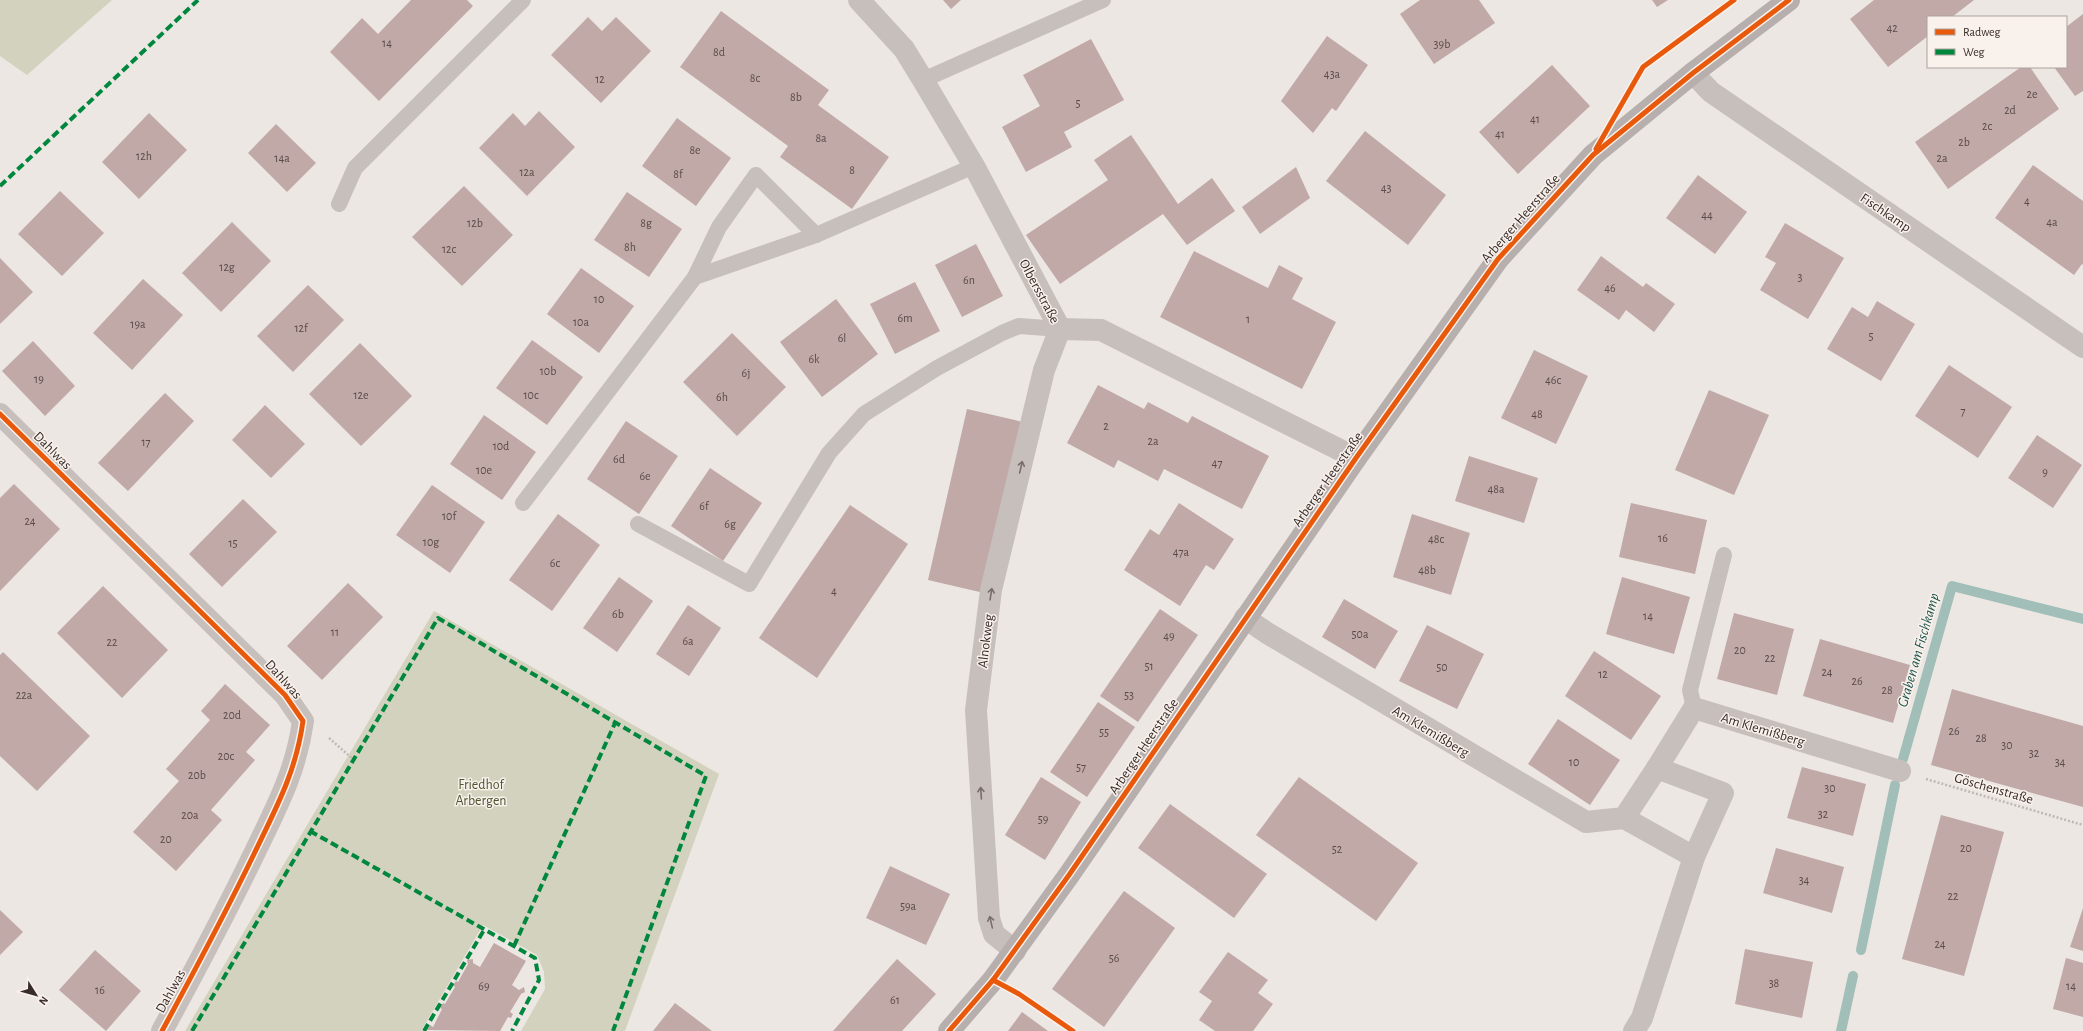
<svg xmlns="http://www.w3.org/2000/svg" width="2083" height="1031" font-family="'Alegreya Sans',sans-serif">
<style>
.green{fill:#d2d2be}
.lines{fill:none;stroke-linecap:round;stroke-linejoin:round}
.stream{stroke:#a1beb9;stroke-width:10}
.building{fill:#c0a9a6}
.path{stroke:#bfb8b5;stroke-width:2.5;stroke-dasharray:2 2;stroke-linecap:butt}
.service{stroke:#c7bfbc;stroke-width:16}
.minor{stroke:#c7bfbc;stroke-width:22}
.secondary{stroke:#b7afad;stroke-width:22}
.quiet{stroke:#00873e;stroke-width:4;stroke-dasharray:8 4;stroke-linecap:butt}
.cycleway-casing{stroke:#f9f1ec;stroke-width:8}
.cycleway{stroke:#e8590c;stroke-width:5}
.oneway{stroke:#786e6c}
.labels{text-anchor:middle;stroke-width:3;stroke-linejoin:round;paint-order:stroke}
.number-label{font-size:12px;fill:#5a4b49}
.street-label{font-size:14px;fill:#382c2a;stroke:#f9f1ec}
.park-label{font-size:14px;fill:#4d5430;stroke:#f9f1ec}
.water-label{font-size:15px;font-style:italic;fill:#225751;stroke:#f9f1ec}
</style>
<rect width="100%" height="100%" fill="#ede7e3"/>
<g class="green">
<path d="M 0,0 L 112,0 L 27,75 L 0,56 Z"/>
<path d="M 434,611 L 719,774 L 625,1031 L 521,1031 L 545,989 L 544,972 L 537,955 L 483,925 L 421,1031 L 185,1031 Z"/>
</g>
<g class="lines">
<g class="stream">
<path d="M 1903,759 L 1952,586 L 2083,619"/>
<path d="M 1861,950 L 1895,785"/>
<path d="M 1841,1031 L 1853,976"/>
</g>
</g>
<g class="building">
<path d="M 411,0 L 467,0 L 473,6 L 379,101 L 330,52 L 362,18 L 378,34 Z"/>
<path d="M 943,0 L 961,0 L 951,9 Z"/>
<path d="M 1420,0 L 1479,0 L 1495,23 L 1434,64 L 1400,14 Z"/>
<path d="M 1652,0 L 1668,0 L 1657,7 Z"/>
<path d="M 1874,0 L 1974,0 L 1952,17 L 1928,17 L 1928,36 L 1888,67 L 1850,19 Z"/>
<path d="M 721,11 L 829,90 L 818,105 L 889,157 L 852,209 L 780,157 L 788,146 L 680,67 Z"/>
<path d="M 2083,14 L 2083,91 L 2075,96 L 2054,67 L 2066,67 L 2066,27 Z"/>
<path d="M 588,17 L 602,31 L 616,17 L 651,51 L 601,103 L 551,55 Z"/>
<path d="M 1327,36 L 1368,65 L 1336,111 L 1332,108 L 1313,133 L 1281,101 Z"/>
<path d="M 1091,39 L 1124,100 L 1064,132 L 1072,147 L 1026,172 L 1002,127 L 1040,106 L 1023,75 Z"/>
<path d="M 1552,65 L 1590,106 L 1518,174 L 1479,132 Z"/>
<path d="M 2021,67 L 2030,67 L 2059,109 L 1948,189 L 1915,142 Z"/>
<path d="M 539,111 L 575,147 L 527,196 L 479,148 L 513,113 L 525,126 Z"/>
<path d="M 149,113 L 187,150 L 139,199 L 102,162 Z"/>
<path d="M 677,118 L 731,158 L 696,206 L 642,166 Z"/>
<path d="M 276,124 L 316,163 L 287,192 L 248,153 Z"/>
<path d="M 1365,131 L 1446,195 L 1408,245 L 1326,181 Z"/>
<path d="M 1131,135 L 1178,204 L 1212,178 L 1235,211 L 1187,245 L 1163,214 L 1060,284 L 1026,235 L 1108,180 L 1094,160 Z"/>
<path d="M 2033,165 L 2083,201 L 2083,265 L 2082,264 L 2074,275 L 1995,218 Z"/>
<path d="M 1296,167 L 1310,198 L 1260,234 L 1242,207 Z"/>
<path d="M 1698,175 L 1747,212 L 1715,254 L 1666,218 Z"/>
<path d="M 464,186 L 513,235 L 462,286 L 412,237 Z"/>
<path d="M 60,191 L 104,233 L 62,276 L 18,234 Z"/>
<path d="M 627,192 L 682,229 L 649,277 L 594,240 Z"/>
<path d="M 232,222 L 271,261 L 221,312 L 182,273 Z"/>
<path d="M 1785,223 L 1844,258 L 1808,319 L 1760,290 L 1776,263 L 1765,257 Z"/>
<path d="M 976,244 L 1003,296 L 962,317 L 935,265 Z"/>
<path d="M 1194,251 L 1268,288 L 1279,265 L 1303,278 L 1292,299 L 1336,322 L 1302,389 L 1160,317 Z"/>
<path d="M 1601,256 L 1643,287 L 1646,283 L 1675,304 L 1654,332 L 1626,310 L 1619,320 L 1577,290 Z"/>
<path d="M 0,258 L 33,292 L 0,324 Z"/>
<path d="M 581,268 L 634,306 L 599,353 L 547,314 Z"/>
<path d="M 143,279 L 183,315 L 132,370 L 93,333 Z"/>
<path d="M 915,282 L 940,331 L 895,354 L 870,304 Z"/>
<path d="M 308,285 L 344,320 L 293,372 L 257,336 Z"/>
<path d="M 836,299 L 878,354 L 822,397 L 780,342 Z"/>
<path d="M 1877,301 L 1915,324 L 1881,381 L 1827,349 L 1852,307 L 1868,317 Z"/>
<path d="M 732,333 L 786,387 L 737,436 L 683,382 Z"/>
<path d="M 532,340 L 583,377 L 547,425 L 496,388 Z"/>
<path d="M 33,341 L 75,386 L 45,416 L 2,371 Z"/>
<path d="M 360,343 L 412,396 L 361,446 L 309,394 Z"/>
<path d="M 1534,350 L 1588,376 L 1556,444 L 1501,418 Z"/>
<path d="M 1949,365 L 2012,407 L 1978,458 L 1915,416 Z"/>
<path d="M 1098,385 L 1144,409 L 1148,402 L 1188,423 L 1192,416 L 1269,456 L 1242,509 L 1164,469 L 1158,481 L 1118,460 L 1114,468 L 1067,443 Z"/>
<path d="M 1709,390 L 1769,415 L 1734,495 L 1675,470 Z"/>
<path d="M 165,393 L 194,421 L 128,491 L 98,463 Z"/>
<path d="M 265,405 L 305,444 L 271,478 L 232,440 Z"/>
<path d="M 967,409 L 1023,422 L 984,593 L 928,580 Z"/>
<path d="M 484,415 L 536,452 L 502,500 L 450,464 Z"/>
<path d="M 626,421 L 678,456 L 639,514 L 587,479 Z"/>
<path d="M 2037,435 L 2082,465 L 2053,508 L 2008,478 Z"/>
<path d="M 1469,456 L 1538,478 L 1524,523 L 1455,501 Z"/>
<path d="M 710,468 L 762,503 L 723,561 L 671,526 Z"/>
<path d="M 14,484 L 60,529 L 0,591 L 0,498 Z"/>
<path d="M 432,485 L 485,522 L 450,573 L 396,535 Z"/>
<path d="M 243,499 L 277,532 L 222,587 L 189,554 Z"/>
<path d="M 1179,503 L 1234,539 L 1214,570 L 1206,565 L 1180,606 L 1124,570 L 1150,529 L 1159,535 Z"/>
<path d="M 1631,503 L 1707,520 L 1695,574 L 1619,557 Z"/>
<path d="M 850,505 L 908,544 L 817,678 L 759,638 Z"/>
<path d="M 558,514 L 600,545 L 552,611 L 509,580 Z"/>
<path d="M 1412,514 L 1470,533 L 1451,595 L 1393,577 Z"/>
<path d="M 619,577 L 653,601 L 617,652 L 583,628 Z"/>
<path d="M 1622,577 L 1690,597 L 1674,654 L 1606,634 Z"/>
<path d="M 348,583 L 383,617 L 322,680 L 287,646 Z"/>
<path d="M 103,586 L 168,650 L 122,698 L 57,633 Z"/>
<path d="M 1344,599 L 1398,631 L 1375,669 L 1322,637 Z"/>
<path d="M 688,605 L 721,628 L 689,676 L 656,654 Z"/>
<path d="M 1160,609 L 1198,635 L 1138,722 L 1100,696 Z"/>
<path d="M 1734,613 L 1794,629 L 1777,695 L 1717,679 Z"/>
<path d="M 1427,625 L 1484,654 L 1457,709 L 1399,681 Z"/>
<path d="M 1820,639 L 1910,665 L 1893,723 L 1803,696 Z"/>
<path d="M 1594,651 L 1661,696 L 1631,740 L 1565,696 Z"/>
<path d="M 3,652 L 90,736 L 37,791 L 0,756 L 0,655 Z"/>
<path d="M 225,684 L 270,725 L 246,752 L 255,760 L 211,810 L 222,820 L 176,871 L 133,832 L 179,781 L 166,769 L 210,720 L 201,711 Z"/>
<path d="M 1952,689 L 2083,726 L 2083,807 L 1931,765 Z"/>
<path d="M 1098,702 L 1135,727 L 1087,797 L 1050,772 Z"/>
<path d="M 1558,719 L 1620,760 L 1590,805 L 1528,764 Z"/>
<path d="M 1802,767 L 1866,784 L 1853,836 L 1787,818 Z"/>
<path d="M 1041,777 L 1081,802 L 1045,860 L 1005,835 Z"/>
<path d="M 1299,777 L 1418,863 L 1376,921 L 1256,835 Z"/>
<path d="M 1170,804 L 1267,874 L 1234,918 L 1138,848 Z"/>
<path d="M 1941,815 L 2004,832 L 1964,976 L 1902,959 Z"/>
<path d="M 1776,848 L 1844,867 L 1832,913 L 1763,893 Z"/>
<path d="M 890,866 L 950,894 L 926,945 L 866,918 Z"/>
<path d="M 1124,891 L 1175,928 L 1104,1027 L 1052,989 Z"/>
<path d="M 2083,908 L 2083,951 L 2070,947 Z"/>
<path d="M 0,910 L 23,932 L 0,955 Z"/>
<path d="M 494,943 L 526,961 L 512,985 L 519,990 L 524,987 L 525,992 L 521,994 L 510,1012 L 513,1014 L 511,1018 L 508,1017 L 500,1031 L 427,1030 L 430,1025 L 433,1027 L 442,1009 L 440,1008 L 443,1003 L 445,1004 L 455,987 L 453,985 L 456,981 L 458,982 L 468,964 L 467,960 L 473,959 L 473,963 L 480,967 Z"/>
<path d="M 1745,949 L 1813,962 L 1802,1018 L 1735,1004 Z"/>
<path d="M 95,950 L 141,991 L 106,1031 L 59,990 Z"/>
<path d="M 1228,952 L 1268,980 L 1258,993 L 1273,1004 L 1253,1031 L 1215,1031 L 1199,1020 L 1212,1001 L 1199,992 Z"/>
<path d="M 2066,958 L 2083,963 L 2083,1017 L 2053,1009 Z"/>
<path d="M 897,959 L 936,994 L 902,1031 L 833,1031 Z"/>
<path d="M 675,1003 L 712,1031 L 653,1031 Z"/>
<path d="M 1022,1012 L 1048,1031 L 1008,1031 Z"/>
</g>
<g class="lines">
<g class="path">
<path d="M 329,738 L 354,760"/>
<path d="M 1926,779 L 2083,825"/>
</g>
<g class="service">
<path d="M 923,80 L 1103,0"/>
<path d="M 339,204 L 355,168 L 523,0"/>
<path d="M 695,277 L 719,227 L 756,175 L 816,235"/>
<path d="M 523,503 L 695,277 L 816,235 L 974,166"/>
<path d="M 638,524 L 749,584 L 829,453 L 864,414 L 937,368 L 1002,333 L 1019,326 L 1060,329"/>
<path d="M 1694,708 L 1690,690 L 1724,555"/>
</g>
<g class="minor">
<path d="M 859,0 L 904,49 L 923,80 L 974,166 L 1060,329 L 1101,330 L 1356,458"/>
<path d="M 1693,73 L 1711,92 L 2083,347"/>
<path d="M 0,414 L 285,695 L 303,721 C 296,772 276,808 254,854 C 225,914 194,972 162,1031"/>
<path d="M 1245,618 L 1267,633 L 1586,822 L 1624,818 L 1694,857 L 1723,793 L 1657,768 L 1624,818"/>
<path d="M 1657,768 L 1694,708 L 1900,771"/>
<path d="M 1015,951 L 994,934 L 989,918 L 976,710 L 991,590 L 1044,370 L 1060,329"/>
<path d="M 1634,1031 L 1642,1018 L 1694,857"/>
</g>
<path class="secondary" d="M 949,1031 L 993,980 L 1069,875 L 1356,458 L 1498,259 L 1593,155 L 1693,73 L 1789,0"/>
<g class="quiet">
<path d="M 0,186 L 198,0"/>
<path d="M 310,831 L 535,958 L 539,980 L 512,1031"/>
<path d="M 514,946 L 615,723"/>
<path d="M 192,1031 L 438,618 L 706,776 L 613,1031"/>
<path d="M 424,1031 L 484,930"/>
</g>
<defs>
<g id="cycleway">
<path d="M 1596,149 L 1643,67 L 1734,0"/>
<path d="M 0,414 L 285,695 L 303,721 C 296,772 276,808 254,854 C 225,914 194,972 162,1031"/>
<path d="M 993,980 L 1019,994 L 1073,1031"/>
<path d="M 949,1031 L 993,980 L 1069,875 L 1356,458 L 1498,259 L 1593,155 L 1693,73 L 1789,0"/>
</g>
</defs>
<use href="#cycleway" class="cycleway-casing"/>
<use href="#cycleway" class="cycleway"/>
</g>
<defs><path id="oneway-shaft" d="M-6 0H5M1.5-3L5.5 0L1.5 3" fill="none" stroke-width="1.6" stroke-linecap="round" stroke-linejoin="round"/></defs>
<g class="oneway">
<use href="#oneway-shaft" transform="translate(1021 467) rotate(-77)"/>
<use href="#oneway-shaft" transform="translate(991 594) rotate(-81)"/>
<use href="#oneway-shaft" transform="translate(981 793) rotate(-94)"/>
<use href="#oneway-shaft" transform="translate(991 922) rotate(-103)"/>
</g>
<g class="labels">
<g class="number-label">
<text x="1892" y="32">42</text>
<text x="387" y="47">14</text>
<text x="1442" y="48">39b</text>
<text x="719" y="56">8d</text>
<text x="1332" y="78">43a</text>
<text x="755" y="82">8c</text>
<text x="600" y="83">12</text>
<text x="2032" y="98">2e</text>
<text x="796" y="101">8b</text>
<text x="1078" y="107">5</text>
<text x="2010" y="114">2d</text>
<text x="1535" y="123">41</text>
<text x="1987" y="130">2c</text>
<text x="1500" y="138">41</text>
<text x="821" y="142">8a</text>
<text x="1964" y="146">2b</text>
<text x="695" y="154">8e</text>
<text x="144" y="160">12h</text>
<text x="282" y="162">14a</text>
<text x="1942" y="162">2a</text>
<text x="852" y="174">8</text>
<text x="527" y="176">12a</text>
<text x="678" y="178">8f</text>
<text x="1386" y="192">43</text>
<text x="2027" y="205">4</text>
<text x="1707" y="219">44</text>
<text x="2052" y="226">4a</text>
<text x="475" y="227">12b</text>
<text x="646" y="227">8g</text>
<text x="630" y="251">8h</text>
<text x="449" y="253">12c</text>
<text x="227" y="271">12g</text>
<text x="1800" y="281">3</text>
<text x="969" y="284">6n</text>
<text x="1610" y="292">46</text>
<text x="599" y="303">10</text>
<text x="905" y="322">6m</text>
<text x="1248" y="323">1</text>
<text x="581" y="326">10a</text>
<text x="138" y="328">19a</text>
<text x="301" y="332">12f</text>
<text x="1871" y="340">5</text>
<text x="842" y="342">6l</text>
<text x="814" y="363">6k</text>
<text x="548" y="375">10b</text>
<text x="746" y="377">6j</text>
<text x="39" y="383">19</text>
<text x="1553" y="384">46c</text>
<text x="361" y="399">12e</text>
<text x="531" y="399">10c</text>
<text x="722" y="401">6h</text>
<text x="1963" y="415">7</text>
<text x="1537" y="418">48</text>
<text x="1106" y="430">2</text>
<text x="1153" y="445">2a</text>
<text x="146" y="446">17</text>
<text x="501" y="450">10d</text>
<text x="619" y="463">6d</text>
<text x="1217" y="467">47</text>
<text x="484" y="474">10e</text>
<text x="2045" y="476">9</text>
<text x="645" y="480">6e</text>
<text x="1496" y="493">48a</text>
<text x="704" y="510">6f</text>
<text x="449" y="520">10f</text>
<text x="30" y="525">24</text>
<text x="730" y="528">6g</text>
<text x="1663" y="542">16</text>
<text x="1436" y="543">48c</text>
<text x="431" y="546">10g</text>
<text x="233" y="547">15</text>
<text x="1181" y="556">47a</text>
<text x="555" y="567">6c</text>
<text x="1427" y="574">48b</text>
<text x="834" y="595">4</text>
<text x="618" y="618">6b</text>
<text x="1648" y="620">14</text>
<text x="335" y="636">11</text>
<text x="1360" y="638">50a</text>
<text x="1169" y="640">49</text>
<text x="688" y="645">6a</text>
<text x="112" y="646">22</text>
<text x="1740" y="654">20</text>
<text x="1770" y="662">22</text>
<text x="1149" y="670">51</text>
<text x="1442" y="671">50</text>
<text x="1827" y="676">24</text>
<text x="1603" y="678">12</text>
<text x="1857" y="685">26</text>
<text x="1887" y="694">28</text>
<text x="24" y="699">22a</text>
<text x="1129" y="699">53</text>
<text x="232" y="719">20d</text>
<text x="1954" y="735">26</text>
<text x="1104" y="736">55</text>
<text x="1981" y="742">28</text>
<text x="2007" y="749">30</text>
<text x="2034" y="757">32</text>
<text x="226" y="760">20c</text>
<text x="1574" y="766">10</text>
<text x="2060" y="766">34</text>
<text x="1081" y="771">57</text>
<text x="197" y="779">20b</text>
<text x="1830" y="792">30</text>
<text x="1823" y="818">32</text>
<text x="190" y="819">20a</text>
<text x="1043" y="823">59</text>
<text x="166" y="843">20</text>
<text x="1966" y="852">20</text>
<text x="1337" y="853">52</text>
<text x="1804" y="884">34</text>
<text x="1953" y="900">22</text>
<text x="908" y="910">59a</text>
<text x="1940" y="948">24</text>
<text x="1114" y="962">56</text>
<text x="1774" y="987">38</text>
<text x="484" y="990">69</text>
<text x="2071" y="990">14</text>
<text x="100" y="994">16</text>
<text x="895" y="1004">61</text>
</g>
<g class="street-label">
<text transform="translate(1886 212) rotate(34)" y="5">Fischkamp</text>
<text transform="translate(1520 218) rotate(-49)" y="5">Arberger Heerstraße</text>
<text transform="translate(1040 291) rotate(62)" y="5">Olbersstraße</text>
<text transform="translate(53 450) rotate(45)" y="5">Dahlwas</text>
<text transform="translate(1327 479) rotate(-55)" y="5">Arberger Heerstraße</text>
<text transform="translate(985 641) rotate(-83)" y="5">Alnokweg</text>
<text transform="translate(284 679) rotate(48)" y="5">Dahlwas</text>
<text transform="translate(1763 729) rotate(17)" y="5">Am Klemißberg</text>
<text transform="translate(1431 731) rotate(31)" y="5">Am Klemißberg</text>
<text transform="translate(1143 746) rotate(-56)" y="5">Arberger Heerstraße</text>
<text transform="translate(1994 788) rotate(16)" y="5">Göschenstraße</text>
<text transform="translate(170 991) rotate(-61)" y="5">Dahlwas</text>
</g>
<g class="park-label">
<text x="481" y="789">Friedhof<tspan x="481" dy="16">Arbergen</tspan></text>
</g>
<g class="water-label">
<text transform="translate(1918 650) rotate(-74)" y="5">Graben am Fischkamp</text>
</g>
</g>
<rect x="1927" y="16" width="140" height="52" fill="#f9f1ec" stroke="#aca29e"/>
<rect x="1935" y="29" width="20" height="6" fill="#e8590c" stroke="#aca29e"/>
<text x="1963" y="36" font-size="12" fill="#382c2a">Radweg</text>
<rect x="1935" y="49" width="20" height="6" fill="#00873e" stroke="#aca29e"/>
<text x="1963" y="56" font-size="12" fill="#382c2a">Weg</text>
<g transform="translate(36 995) rotate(127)" stroke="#f9f1ec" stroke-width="3" paint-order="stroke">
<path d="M0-3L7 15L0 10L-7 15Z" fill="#382c2a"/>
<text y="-6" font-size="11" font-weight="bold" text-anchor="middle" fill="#382c2a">N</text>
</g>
</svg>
